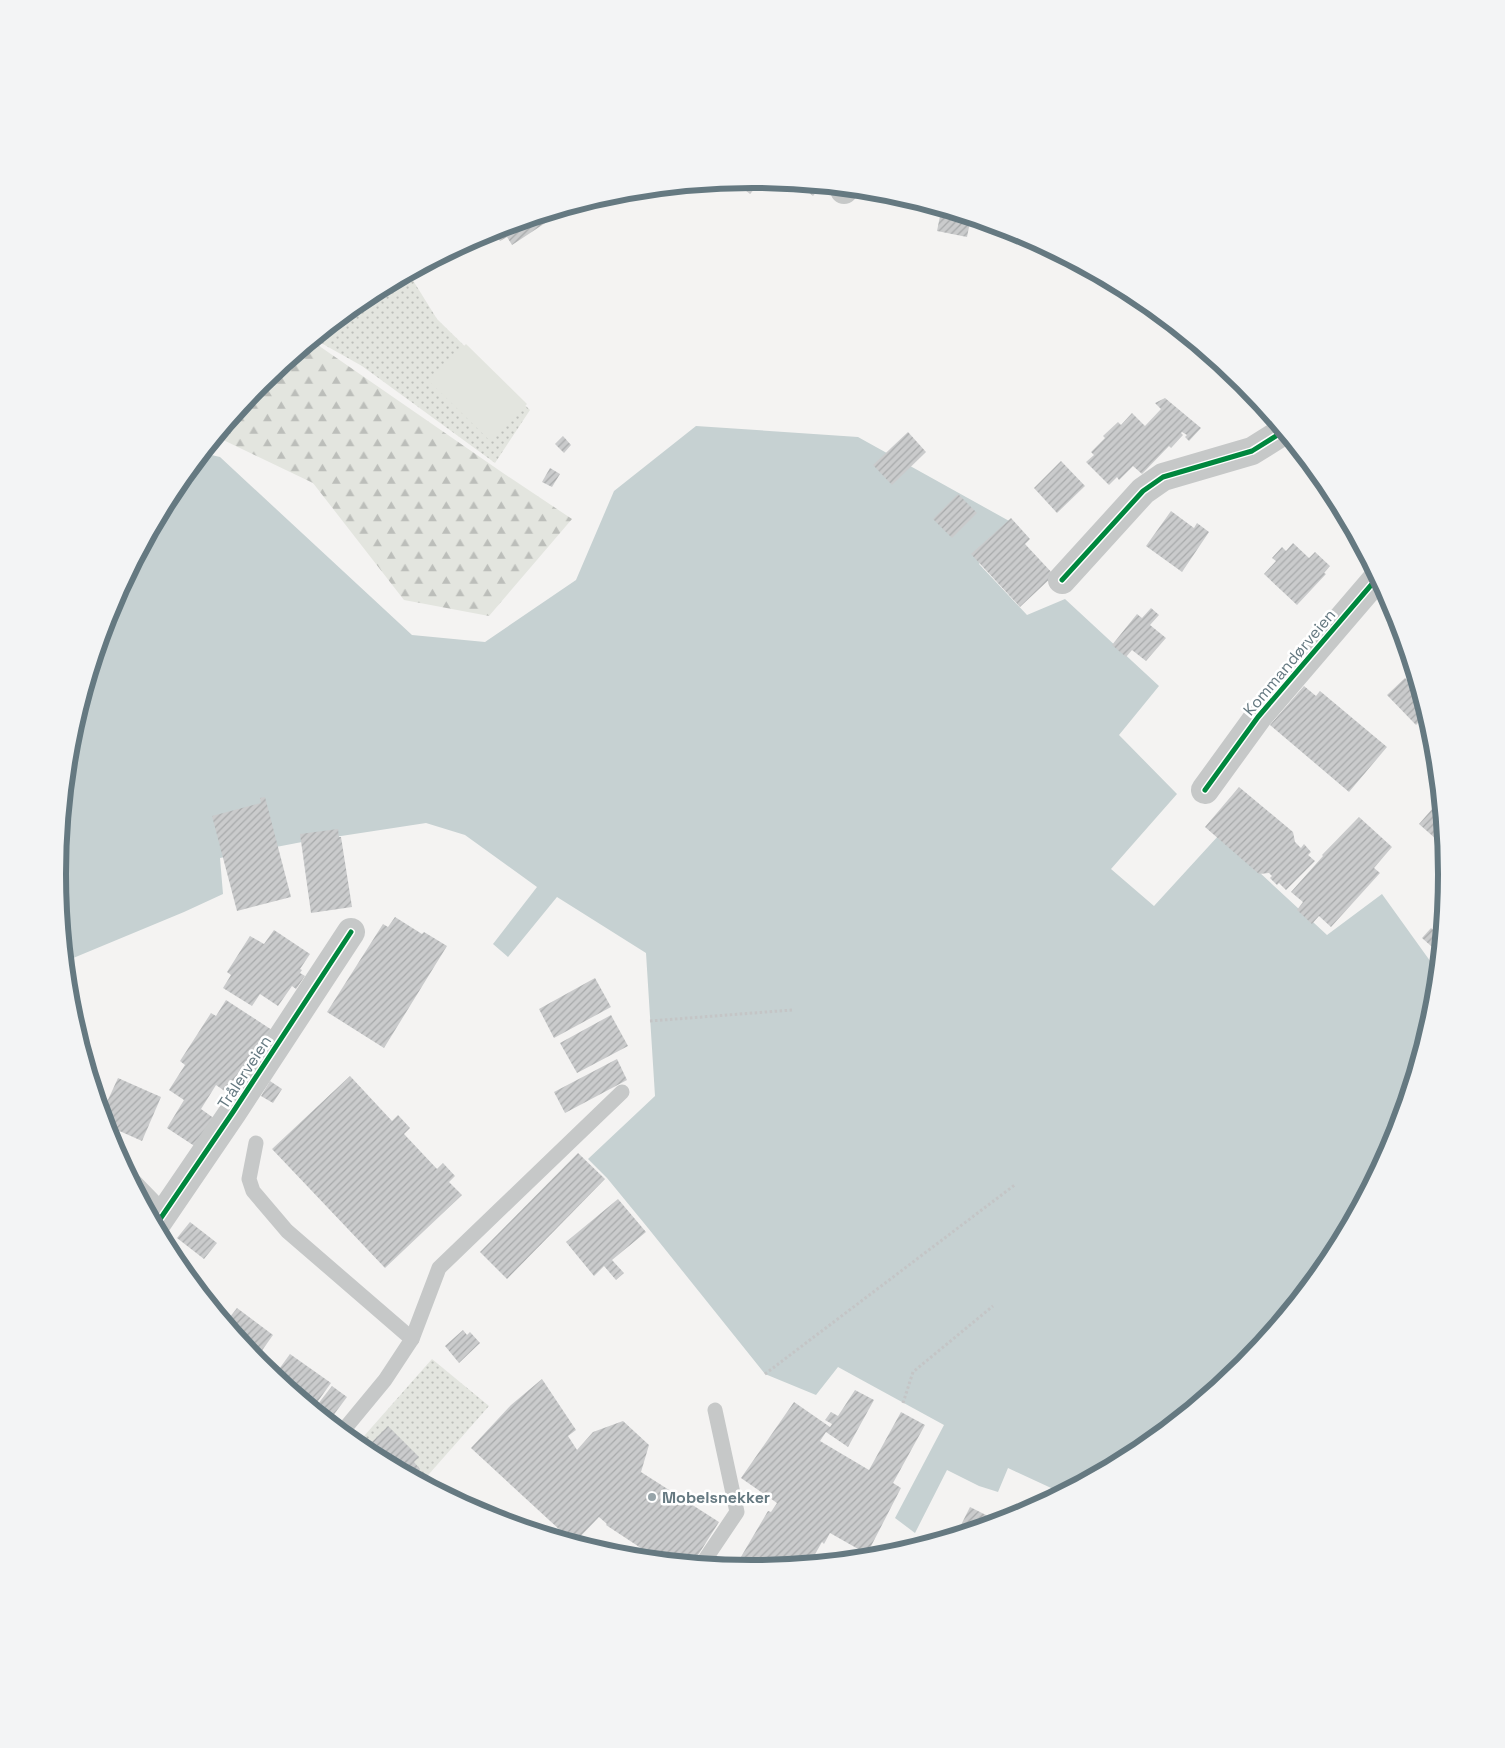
<svg xmlns="http://www.w3.org/2000/svg" width="1505" height="1748" font-family="'Space Grotesk',sans-serif">
<style>
.green{fill:url(#green-dots)}
.forest{fill:url(#forest-firs)}
.pitch{fill:#e3e5df}
.water{fill:#c6d1d2}
.building{fill:url(#building-hatch)}
.lines{fill:none;stroke-linecap:round;stroke-linejoin:round}
.path{stroke:#c4c5c6;stroke-width:3;stroke-dasharray:2.5 2.5;stroke-linecap:butt}
.service{stroke:#c6c8c8;stroke-width:15}
.minor{stroke:#c6c8c8;stroke-width:28}
.cycleway-casing{stroke:#fff;stroke-width:8}
.cycleway{stroke:#00873e;stroke-width:5}
.poi-dot{fill:#97a4a9;stroke:#fff;stroke-width:2}
.labels{text-anchor:middle;stroke-width:5;stroke-linejoin:round;paint-order:stroke}
.street-label{font-size:16px;fill:#657981;stroke:#fff}
.poi-label{font-size:16px;font-weight:bold;fill:#657981;stroke:#fff;text-anchor:start}
.rim{fill:none;stroke:#657981;stroke-width:6}
</style>
<defs>
<pattern id="green-dots" width="8" height="8" patternUnits="userSpaceOnUse" patternTransform="scale(1.25)"><rect width="8" height="8" fill="#e3e5df"/><path d="M2 2h.1M6 6h.1" fill="none" stroke="#bcbeba" stroke-width="1.8" stroke-linecap="round"/></pattern>
<pattern id="forest-firs" width="22" height="20" patternUnits="userSpaceOnUse" patternTransform="scale(1.25)"><rect width="22" height="20" fill="#e3e5df"/><path d="M5 1l3.5 6h-7zM16 11l3.5 6h-7z" fill="#bcbeba"/></pattern>
<pattern id="building-hatch" width="6" height="6" patternUnits="userSpaceOnUse" patternTransform="scale(1.25)"><rect width="6" height="6" fill="#cacbcc"/><path d="M-1 1l2-2M0 6l6-6M5 7l2-2" fill="none" stroke="#a8aaab"/></pattern>
</defs>
<rect width="100%" height="100%" fill="#f4f3f2"/>
<g class="green">
<path d="M 409,274 L 437,319 L 530,410 L 495,463 L 362,366 L 314,339 L 367,296 Z"/>
<path d="M 432,1359 L 489,1406 L 422,1482 L 366,1452 L 357,1444 Z"/>
</g>
<path class="forest" d="M 312,341 L 503,473 L 572,519 L 489,616 L 404,600 L 313,483 L 217,437 L 261,382 Z"/>
<path class="pitch" d="M 466,344 L 527,404 L 490,441 L 429,381 Z"/>
<path class="water" d="M 696,426 L 858,437 L 1011,522 L 979,564 L 1027,615 L 1065,599 L 1159,686 L 1119,735 L 1177,794 L 1111,869 L 1154,906 L 1219,835 L 1327,935 L 1382,894 L 1438,972 L 1434,1010 L 1394,1140 L 1330,1260 L 1244,1366 L 1138,1452 L 1062,1493 L 1008,1468 L 998,1492 L 979,1486 L 947,1470 L 915,1533 L 895,1518 L 944,1425 L 838,1367 L 816,1395 L 765,1374 L 648,1228 L 607,1178 L 588,1159 L 655,1096 L 646,953 L 557,897 L 508,957 L 493,944 L 537,887 L 465,835 L 426,823 L 302,842 L 220,858 L 223,894 L 184,912 L 66,961 L 58,874 L 71,738 L 111,608 L 175,488 L 203,453 L 220,457 L 412,635 L 485,642 L 576,580 L 614,491 Z"/>
<g class="building">
<path d="M 753,179 L 762,180 L 750,194 L 734,181 Z"/>
<path d="M 797,183 L 821,186 L 813,196 Z"/>
<path d="M 556,211 L 559,214 L 512,245 L 507,237 L 500,241 L 492,230 Z"/>
<path d="M 940,216 L 970,222 L 967,237 L 937,231 Z"/>
<path d="M 1165,398 L 1201,428 L 1189,441 L 1185,437 L 1187,435 L 1182,432 L 1181,433 L 1183,435 L 1171,448 L 1169,446 L 1142,474 L 1133,466 L 1119,480 L 1117,477 L 1109,485 L 1086,462 L 1094,455 L 1091,452 L 1105,438 L 1103,436 L 1118,422 L 1121,425 L 1132,413 L 1145,426 L 1161,409 L 1155,403 Z"/>
<path d="M 908,432 L 926,452 L 892,485 L 873,465 Z"/>
<path d="M 563,436 L 571,445 L 564,453 L 555,444 Z"/>
<path d="M 1061,461 L 1085,486 L 1057,513 L 1034,488 Z"/>
<path d="M 550,468 L 560,474 L 552,487 L 542,482 Z"/>
<path d="M 958,494 L 977,513 L 952,538 L 933,519 Z"/>
<path d="M 1171,511 L 1194,528 L 1197,523 L 1209,532 L 1182,572 L 1146,546 Z"/>
<path d="M 1011,518 L 1030,539 L 1025,544 L 1054,575 L 1020,607 L 971,554 Z"/>
<path d="M 1293,543 L 1309,558 L 1315,552 L 1330,566 L 1324,573 L 1326,574 L 1297,605 L 1264,574 L 1276,561 L 1272,558 L 1282,547 L 1286,551 Z"/>
<path d="M 1151,608 L 1159,615 L 1150,625 L 1166,638 L 1146,661 L 1132,650 L 1126,657 L 1112,645 L 1137,614 L 1142,618 Z"/>
<path d="M 1405,678 L 1421,694 L 1427,714 L 1416,725 L 1387,695 Z"/>
<path d="M 1304,686 L 1316,696 L 1320,691 L 1387,747 L 1349,792 L 1270,725 Z"/>
<path d="M 1239,787 L 1293,832 L 1295,842 L 1301,848 L 1304,844 L 1311,852 L 1308,855 L 1315,861 L 1286,890 L 1279,883 L 1277,885 L 1270,878 L 1272,876 L 1269,873 L 1259,874 L 1205,827 Z"/>
<path d="M 265,797 L 291,897 L 237,911 L 212,816 L 261,803 L 260,798 Z"/>
<path d="M 1440,800 L 1445,847 L 1419,824 Z"/>
<path d="M 1359,817 L 1392,847 L 1374,868 L 1380,873 L 1331,927 L 1319,916 L 1312,924 L 1297,910 L 1303,902 L 1291,892 L 1323,856 L 1322,855 Z"/>
<path d="M 338,829 L 339,837 L 341,837 L 352,907 L 311,913 L 300,834 Z"/>
<path d="M 395,917 L 422,934 L 424,932 L 447,946 L 384,1048 L 327,1012 L 383,924 L 388,927 Z"/>
<path d="M 1431,928 L 1441,937 L 1440,954 L 1422,938 Z"/>
<path d="M 274,930 L 310,954 L 300,969 L 302,970 L 300,973 L 305,976 L 296,989 L 292,986 L 278,1006 L 260,994 L 252,1006 L 223,988 L 231,975 L 227,972 L 250,936 L 264,944 Z"/>
<path d="M 595,978 L 611,1007 L 554,1038 L 539,1009 Z"/>
<path d="M 226,1000 L 272,1030 L 246,1068 L 243,1066 L 226,1092 L 216,1085 L 201,1109 L 215,1119 L 196,1147 L 167,1128 L 184,1100 L 169,1090 L 185,1065 L 180,1061 L 211,1013 L 216,1016 Z"/>
<path d="M 611,1015 L 628,1046 L 577,1073 L 560,1043 Z"/>
<path d="M 617,1059 L 627,1080 L 565,1113 L 554,1092 Z"/>
<path d="M 350,1076 L 392,1121 L 398,1115 L 410,1128 L 404,1134 L 437,1169 L 443,1163 L 455,1176 L 449,1182 L 462,1195 L 385,1268 L 272,1149 Z"/>
<path d="M 118,1078 L 161,1097 L 142,1141 L 106,1125 L 102,1113 Z"/>
<path d="M 270,1081 L 282,1089 L 273,1103 L 261,1096 Z"/>
<path d="M 578,1153 L 605,1179 L 507,1279 L 480,1252 Z"/>
<path d="M 618,1199 L 646,1232 L 612,1260 L 624,1273 L 616,1280 L 604,1266 L 594,1276 L 566,1242 Z"/>
<path d="M 190,1222 L 217,1243 L 204,1259 L 177,1238 Z"/>
<path d="M 237,1308 L 273,1335 L 256,1359 L 226,1322 Z"/>
<path d="M 463,1330 L 467,1335 L 470,1332 L 480,1343 L 459,1363 L 445,1346 Z"/>
<path d="M 290,1354 L 331,1383 L 313,1408 L 274,1376 Z"/>
<path d="M 542,1379 L 576,1430 L 568,1436 L 577,1450 L 593,1432 L 623,1421 L 649,1445 L 641,1472 L 719,1522 L 693,1563 L 659,1560 L 606,1525 L 607,1524 L 599,1517 L 574,1543 L 471,1448 L 511,1405 Z"/>
<path d="M 332,1386 L 347,1397 L 329,1421 L 314,1409 Z"/>
<path d="M 855,1390 L 874,1400 L 848,1447 L 826,1432 L 820,1441 L 869,1470 L 901,1412 L 925,1425 L 893,1483 L 901,1488 L 867,1554 L 830,1533 L 824,1544 L 822,1542 L 810,1563 L 752,1569 L 735,1567 L 768,1511 L 771,1512 L 777,1503 L 741,1478 L 794,1402 L 830,1427 L 832,1424 L 825,1420 L 831,1412 L 838,1416 Z"/>
<path d="M 388,1426 L 419,1457 L 414,1462 L 420,1469 L 412,1476 L 364,1450 Z"/>
<path d="M 970,1507 L 1000,1522 L 956,1535 Z"/>
</g>
<g class="lines">
<g class="path">
<path d="M 650,1021 L 792,1010"/>
<path d="M 765,1374 L 1016,1184"/>
<path d="M 903,1403 L 913,1372 L 993,1306"/>
</g>
<g class="service">
<path d="M 256,1143 L 249,1179 L 253,1191 L 287,1231 L 412,1339"/>
<path d="M 131,1178 L 165,1213"/>
<path d="M 342,1432 L 385,1380 L 412,1339 L 439,1268 L 622,1092"/>
<path d="M 702,1564 L 737,1512 L 715,1410"/>
</g>
<g class="minor">
<path d="M 844,190 L 844,188"/>
<path d="M 1062,580 L 1143,491 L 1163,477 L 1252,451 L 1284,431"/>
<path d="M 1205,790 L 1258,717 L 1378,577"/>
<path d="M 156,1225 L 233,1112 L 351,932"/>
</g>
<defs>
<g id="cycleway">
<path d="M 1062,580 L 1143,491 L 1163,477 L 1252,451 L 1284,431"/>
<path d="M 1205,790 L 1258,717 L 1378,577"/>
<path d="M 156,1225 L 233,1112 L 351,932"/>
</g>
</defs>
<use href="#cycleway" class="cycleway-casing"/>
<use href="#cycleway" class="cycleway"/>
</g>
<circle class="poi-dot" cx="652" cy="1497" r="5"/>
<g class="labels">
<g class="street-label">
<text transform="translate(1289 662) rotate(-50)" y="6">Kommandørveien</text>
<text transform="translate(244 1072) rotate(-57)" y="6">Trålerveien</text>
</g>
<g class="poi-label">
<text x="662" y="1503">Mobelsnekker</text>
</g>
</g>
<path d="M0 0H1505V1748H0ZM66 874a686 686 0 1 1 1372 0a686 686 0 1 1-1372 0Z" fill="#f3f4f5" fill-rule="evenodd"/>
<path class="rim" d="M66 874a686 686 0 1 1 1372 0a686 686 0 1 1-1372 0Z"/>
</svg>
